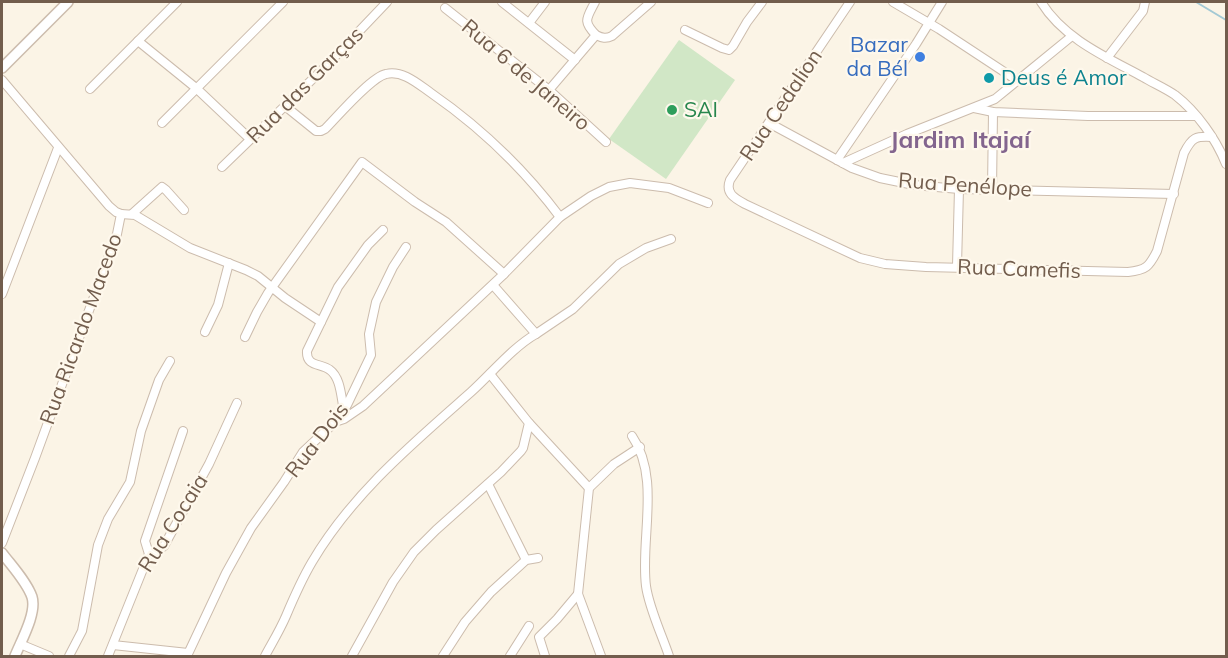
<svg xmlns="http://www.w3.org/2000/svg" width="1228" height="658" font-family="Mulish,sans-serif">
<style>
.green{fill:#d1e7c6}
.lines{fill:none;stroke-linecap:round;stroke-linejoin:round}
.stream{stroke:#a3c9d4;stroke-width:2}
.minor-casing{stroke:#ccbcad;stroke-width:10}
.tertiary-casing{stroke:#ccbcad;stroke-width:12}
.minor{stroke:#fff;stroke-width:8}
.tertiary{stroke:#fff;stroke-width:9}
.shop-dot{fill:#3f7fe0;stroke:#fef8ec;stroke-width:2}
.culture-dot{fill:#0f9aa8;stroke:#fef8ec;stroke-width:2}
.leisure-dot{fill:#2e9e5b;stroke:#fef8ec;stroke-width:2}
.labels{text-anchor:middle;stroke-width:4.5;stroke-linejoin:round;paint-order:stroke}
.shop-label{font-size:21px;fill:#366cbe;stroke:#fef8ec;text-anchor:end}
.street-label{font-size:21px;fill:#725d4d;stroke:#fef8ec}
.culture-label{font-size:21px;fill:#0d838f;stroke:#fef8ec;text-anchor:start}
.leisure-label{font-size:21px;fill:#27864d;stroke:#fef8ec;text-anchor:start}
.quarter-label{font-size:24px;font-weight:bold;fill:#83658e;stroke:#fef8ec}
</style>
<rect width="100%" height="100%" fill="#fbf4e6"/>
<path class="green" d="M 679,40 L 735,80 L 666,179 L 609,139 Z"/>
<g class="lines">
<path class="stream" d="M 1196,2 L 1226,20"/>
<defs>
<g id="minor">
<path d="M 502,2 L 575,60"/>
<path d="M 850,2 L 730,180 C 725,193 734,198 745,204 L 860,258 L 885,264 L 926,267 L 1128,272 C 1146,270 1149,267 1157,251 L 1184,153 C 1192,137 1196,136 1212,137"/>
<path d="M 893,2 L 939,29 L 1018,81"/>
<path d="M 1041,2 C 1064,39 1106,57 1143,77 C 1153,83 1165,88 1175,95 C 1197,112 1216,139 1226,164"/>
<path d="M 445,8 L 549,90 L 606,142"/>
<path d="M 529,23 L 545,2"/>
<path d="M 685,30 L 722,48 L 729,50 L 733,46 L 747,22 L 762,2"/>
<path d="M 596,35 C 602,38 606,39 612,36 L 651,2"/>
<path d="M 138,41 L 196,88 L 250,139"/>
<path d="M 1107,58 L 1143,11 L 1145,2"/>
<path d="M 2,80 L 109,206 L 116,212 L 121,214 L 117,234 L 35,458 L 2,543"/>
<path d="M 90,89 L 177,2"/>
<path d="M 549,90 L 596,35 C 582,21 587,18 595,2"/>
<path d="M 285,106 L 316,131 L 321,131 L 325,129 C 337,117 371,77 386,74 C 403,70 418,84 431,93 C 480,127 524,169 560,217"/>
<path d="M 974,108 L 993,112 L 1088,116 L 1195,116"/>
<path d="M 162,123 L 283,2"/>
<path d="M 769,123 L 852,168 L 880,178 L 914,185 L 959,189 L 1174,194"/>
<path d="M 837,160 L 916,44 L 942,2"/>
<path d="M 843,163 L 907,134 L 995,99 L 1072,36"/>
<path d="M 222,167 L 326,66 L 387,2"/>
<path d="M 992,190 L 993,112"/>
<path d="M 121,214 L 135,215 L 190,248 L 246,270 L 258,276 L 285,298 L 321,322"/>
<path d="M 132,214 L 162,187 L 166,190 L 184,210"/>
<path d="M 957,266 L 959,189"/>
<path d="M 2,294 L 58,148"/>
<path d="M 205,332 L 218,305 L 229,263"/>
<path d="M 536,334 L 573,309 L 619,264 L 646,248 L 671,239"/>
<path d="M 245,337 L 257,312 L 268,293 L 362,162 L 415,202 L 446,222 L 504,274"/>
<path d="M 344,410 C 341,398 341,378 330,370 C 321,363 306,367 307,351 L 338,287 L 368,245 L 383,230"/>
<path d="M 335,422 L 344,419 L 363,406 L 504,274 L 560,217 L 591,196 L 609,187 L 630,183 L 669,188 L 708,203"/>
<path d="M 529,423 L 589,488"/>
<path d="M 632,436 C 661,478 640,539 646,586 C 649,608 662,635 669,656"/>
<path d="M 488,484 L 526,560"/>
<path d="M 149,554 L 145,541 L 183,431"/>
<path d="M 20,644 L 49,656"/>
<path d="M 113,645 L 188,653"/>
<path d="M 69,656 L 82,631 L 98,545 L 108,519 L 130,482 L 141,431 L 159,380 L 170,361"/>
<path d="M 108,656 L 149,554 L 158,551 L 164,546 L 209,464 L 237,403"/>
<path d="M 187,656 L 226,573 L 251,528 L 284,482 L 303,452 L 334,423 L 347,405 L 371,355 L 369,334 L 376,302 L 393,267 L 406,247"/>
<path d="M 265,656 C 272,643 280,630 286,616 C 294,597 302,579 312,562 C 352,494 412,444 471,392 C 491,374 513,347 536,334 L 493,285"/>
<path d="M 352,656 L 393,582 L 414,552 L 436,530 L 501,472 L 521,451 L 523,448 L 529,423 L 490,374"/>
<path d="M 443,656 L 465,622 L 491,592 L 526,560 L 538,558"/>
<path d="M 510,656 L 529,626"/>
<path d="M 545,656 L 539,637 L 557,619 L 578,594"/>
<path d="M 601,656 L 578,594 L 589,488 L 614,464 L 640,447"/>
</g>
<g id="tertiary">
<path d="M 2,68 L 68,2"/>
<path d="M 2,553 C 11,565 27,582 32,597 C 37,613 21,641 15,656"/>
</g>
</defs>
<use href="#minor" class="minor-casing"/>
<use href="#tertiary" class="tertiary-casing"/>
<use href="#minor" class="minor"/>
<use href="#tertiary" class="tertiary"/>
</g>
<circle class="shop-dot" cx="920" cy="57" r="6"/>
<circle class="culture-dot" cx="989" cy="78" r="6"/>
<circle class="leisure-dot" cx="672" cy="110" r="6"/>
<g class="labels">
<g class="shop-label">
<text x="908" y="52">Bazar<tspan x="908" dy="24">da Bél</tspan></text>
</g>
<g class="street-label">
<text transform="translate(526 75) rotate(40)" y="7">Rua 6 de Janeiro</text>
<text transform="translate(305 85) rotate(-45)" y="7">Rua das Garças</text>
<text transform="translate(781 105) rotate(-56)" y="7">Rua Cedalion</text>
<text transform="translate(965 185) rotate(4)" y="7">Rua Penélope</text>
<text transform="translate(1019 269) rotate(2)" y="7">Rua Camefis</text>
<text transform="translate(81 329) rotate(-70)" y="7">Rua Ricardo Macedo</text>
<text transform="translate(317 440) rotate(-52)" y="7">Rua Dois</text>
<text transform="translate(173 523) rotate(-58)" y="7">Rua Cocaia</text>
</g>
<g class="culture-label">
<text x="1001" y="85">Deus é Amor</text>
</g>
<g class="leisure-label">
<text x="684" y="117">SAI</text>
</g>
<g class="quarter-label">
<text x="960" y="148">Jardim Itajaí</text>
</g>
</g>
<rect width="1228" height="658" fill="none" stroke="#725d4d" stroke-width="6"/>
</svg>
